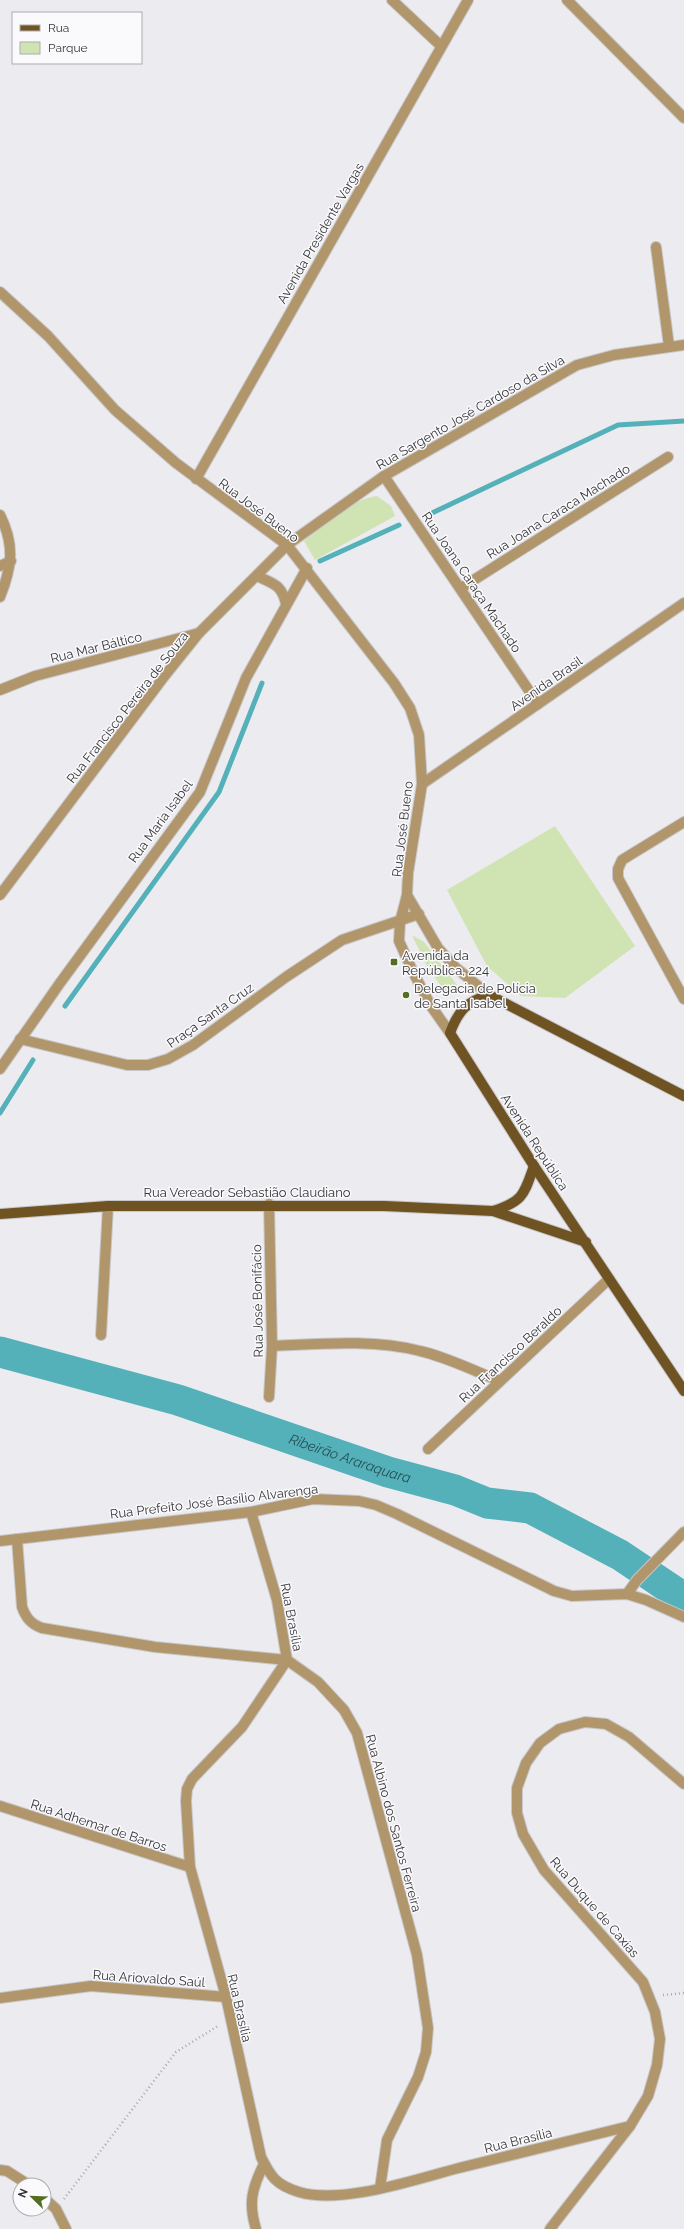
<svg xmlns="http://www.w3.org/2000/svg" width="684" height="2229" font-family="Raleway,sans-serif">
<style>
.green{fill:#d0e3b2}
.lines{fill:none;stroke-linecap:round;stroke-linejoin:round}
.stream{stroke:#55b1b9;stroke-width:5}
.river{stroke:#55b1b9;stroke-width:31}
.minor-casing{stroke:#c8c7ca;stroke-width:12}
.major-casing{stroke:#c8c7ca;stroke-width:12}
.path{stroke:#aaa9ac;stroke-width:2.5;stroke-dasharray:1 3;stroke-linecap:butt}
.minor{stroke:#b1966c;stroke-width:10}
.major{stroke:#6f5322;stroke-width:10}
.poi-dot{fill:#536e21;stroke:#faf9fc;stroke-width:1.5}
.labels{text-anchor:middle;stroke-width:3;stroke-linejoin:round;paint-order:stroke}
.street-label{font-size:13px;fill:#363637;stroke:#faf9fc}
.poi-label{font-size:13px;fill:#363637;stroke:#faf9fc;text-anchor:start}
.water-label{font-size:14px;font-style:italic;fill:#265054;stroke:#faf9fc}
</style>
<rect width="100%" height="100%" fill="#ecebef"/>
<g class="green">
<path d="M 377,496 L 391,506 L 395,516 L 315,560 L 304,541 C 323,524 350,500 377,496 Z"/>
<path d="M 555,826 L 635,946 L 565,998 L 521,996 L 487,966 L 447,890 Z"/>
<path d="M 412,935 L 424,942 L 460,989 L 448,996 L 428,968 Z"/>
</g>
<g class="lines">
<g class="stream">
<path d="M 432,513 L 618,425 L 684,421"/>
<path d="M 320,561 L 399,525"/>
<path d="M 65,1006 L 219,792 L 262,683"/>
<path d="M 0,1113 L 33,1060"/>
</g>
<path class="river" id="s1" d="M 0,1352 L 178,1400 L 388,1472 L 455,1490 L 487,1503 L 530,1508 L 620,1555 L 684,1598"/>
<defs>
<g id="minor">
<path d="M 392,0 L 441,46"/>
<path d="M 567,0 L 684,118"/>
<path d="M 656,247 L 669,346"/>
<path d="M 0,292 L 48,336 L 115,410 L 176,463 L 287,545 L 394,683 L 410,708 L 419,735 L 422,784 L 408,873 L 407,895 L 400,922 L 399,941 L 413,972 L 431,1006 L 450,1033"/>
<path d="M 384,476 L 538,704"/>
<path d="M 196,479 L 468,0"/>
<path d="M 0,515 C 15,545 12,567 0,597"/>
<path d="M 0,566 L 11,561"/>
<path d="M 257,576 C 274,584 282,585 286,604"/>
<path d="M 461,588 L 668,457"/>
<path d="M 0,690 L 35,676 L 199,633"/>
<path d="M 422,784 L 684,603"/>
<path d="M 684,822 L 622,860 L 618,869 L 618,878 L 684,999"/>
<path d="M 0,895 L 163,678 L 199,633 L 287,545 L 384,476 L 577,365 L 614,355 L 684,345"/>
<path d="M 407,895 L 438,948 L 455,967 L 489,995"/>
<path d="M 20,1039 L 127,1065 L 148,1065 L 168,1059 L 193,1045 L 286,977 L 342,940 L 419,914"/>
<path d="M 0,1069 L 60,983 L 200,792 L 246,678 L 307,568"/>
<path d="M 269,1204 L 272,1346 L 269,1397"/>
<path d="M 101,1335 L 108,1206"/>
<path d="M 272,1346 C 320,1344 372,1339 420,1351 C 447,1357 474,1371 500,1381"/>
<path d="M 428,1449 L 609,1279"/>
<path d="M 251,1512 L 277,1600 L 287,1660 L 242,1727 L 192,1779 L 187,1789 L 186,1801 L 190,1867 L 226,1997 L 261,2157 C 271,2177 276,2185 299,2192 C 342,2205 416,2179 459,2168 C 516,2154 573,2140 630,2126"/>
<path d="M 17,1539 L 22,1607 C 26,1618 31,1624 42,1628 L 155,1647 L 287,1660 L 318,1682 L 344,1710 L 357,1733 L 417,1955 L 428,2028 L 426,2052 L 418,2077 L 387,2140 L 380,2188"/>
<path d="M 0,1541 L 251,1512 L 313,1499 L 359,1501 L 376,1505 L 397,1514 L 554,1591 L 572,1596 L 627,1594 L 646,1600 L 684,1617"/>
<path d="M 627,1594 L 637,1580 L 684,1532"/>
<path d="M 0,1806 L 190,1867"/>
<path d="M 0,1998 L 91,1986 L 226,1997"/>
<path d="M 0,2170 L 7,2171 L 29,2185"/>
<path d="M 44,2198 L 56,2209 L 66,2229"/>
<path d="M 256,2229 C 248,2203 252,2188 264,2164"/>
<path d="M 550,2229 L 630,2126 L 648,2096 L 657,2065 L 660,2039 L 655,2012 L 643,1982 L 544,1870 L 523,1834 L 517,1813 L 517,1788 L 526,1763 L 540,1743 L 559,1729 L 585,1722 L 606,1724 L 629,1737 L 684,1784"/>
</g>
<g id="major">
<path d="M 684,1096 L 489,995 C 467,1001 458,1011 450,1033 L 534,1166 L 684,1391"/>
<path d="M 493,1211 C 524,1201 524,1194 534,1166"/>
<path d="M 0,1214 L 108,1206 L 384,1206 L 493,1211 L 586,1242"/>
</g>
</defs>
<use href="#minor" class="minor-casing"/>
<use href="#major" class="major-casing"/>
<g class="path">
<path d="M 663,1995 L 684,1993"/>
<path d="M 64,2199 L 176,2052 L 218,2026"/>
</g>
<use href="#minor" class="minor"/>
<use href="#major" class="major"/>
</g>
<g class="poi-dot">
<rect x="390" y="958" width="8" height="8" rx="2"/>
<circle cx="406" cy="995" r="4"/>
</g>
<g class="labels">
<g class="street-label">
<text transform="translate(320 233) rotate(-60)" y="5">Avenida Presidente Vargas</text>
<text transform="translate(470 412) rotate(-30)" y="5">Rua Sargento José Cardoso da Silva</text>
<text transform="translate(259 510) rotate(37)" y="5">Rua José Bueno</text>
<text transform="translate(558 511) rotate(-32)" y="5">Rua Joana Caraca Machado</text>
<text transform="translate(472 582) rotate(56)" y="5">Rua Joana Caraça Machado</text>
<text transform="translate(96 647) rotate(-14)" y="5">Rua Mar Báltico</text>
<text transform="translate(546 683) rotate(-35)" y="5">Avenida Brasil</text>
<text transform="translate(127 707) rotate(-52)" y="5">Rua Francisco Pereira de Souza</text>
<text transform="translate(160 821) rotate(-54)" y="5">Rua Maria Isabel</text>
<text transform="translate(402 829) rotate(-83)" y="5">Rua José Bueno</text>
<text transform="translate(210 1015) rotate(-35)" y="5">Praça Santa Cruz</text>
<text transform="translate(535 1142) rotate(57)" y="5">Avenida República</text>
<text x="247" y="1197">Rua Vereador Sebastião Claudiano</text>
<text transform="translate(257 1301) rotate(-91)" y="5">Rua José Bonifácio</text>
<text transform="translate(510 1354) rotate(-43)" y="5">Rua Francisco Beraldo</text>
<text transform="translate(214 1501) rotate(-7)" y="5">Rua Prefeito José Basílio Alvarenga</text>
<text transform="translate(292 1617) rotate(79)" y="5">Rua Brasília</text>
<text transform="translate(394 1823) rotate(75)" y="5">Rua Albino dos Santos Ferreira</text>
<text transform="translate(99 1825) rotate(18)" y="5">Rua Adhemar de Barros</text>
<text transform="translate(595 1907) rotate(49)" y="5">Rua Duque de Caxias</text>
<text transform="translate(149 1978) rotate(4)" y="5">Rua Ariovaldo Saúl</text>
<text transform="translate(240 2008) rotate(77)" y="5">Rua Brasília</text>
<text transform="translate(518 2140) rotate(-14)" y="5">Rua Brasília</text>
</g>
<g class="poi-label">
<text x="402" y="960">Avenida da<tspan x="402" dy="15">República, 224</tspan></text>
<text x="414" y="993">Delegacia de Polícia<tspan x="414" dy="15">de Santa Isabel</tspan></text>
</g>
<g class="water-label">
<text dy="5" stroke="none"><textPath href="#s1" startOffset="366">Ribeirão Araraquara</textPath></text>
</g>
</g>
<rect x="12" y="12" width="130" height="52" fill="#faf9fc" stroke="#acabad"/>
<rect x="20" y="25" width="20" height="6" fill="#6f5322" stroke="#acabad"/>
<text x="48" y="32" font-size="12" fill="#363637">Rua</text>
<rect x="20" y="42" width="20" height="12" fill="#d0e3b2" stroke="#acabad"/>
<text x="48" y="52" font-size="12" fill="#363637">Parque</text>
<g transform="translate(32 2197) rotate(293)"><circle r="19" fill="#faf9fc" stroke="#acabad"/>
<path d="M0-3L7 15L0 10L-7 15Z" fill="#536e21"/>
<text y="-6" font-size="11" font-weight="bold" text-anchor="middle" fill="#363637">N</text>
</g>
</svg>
